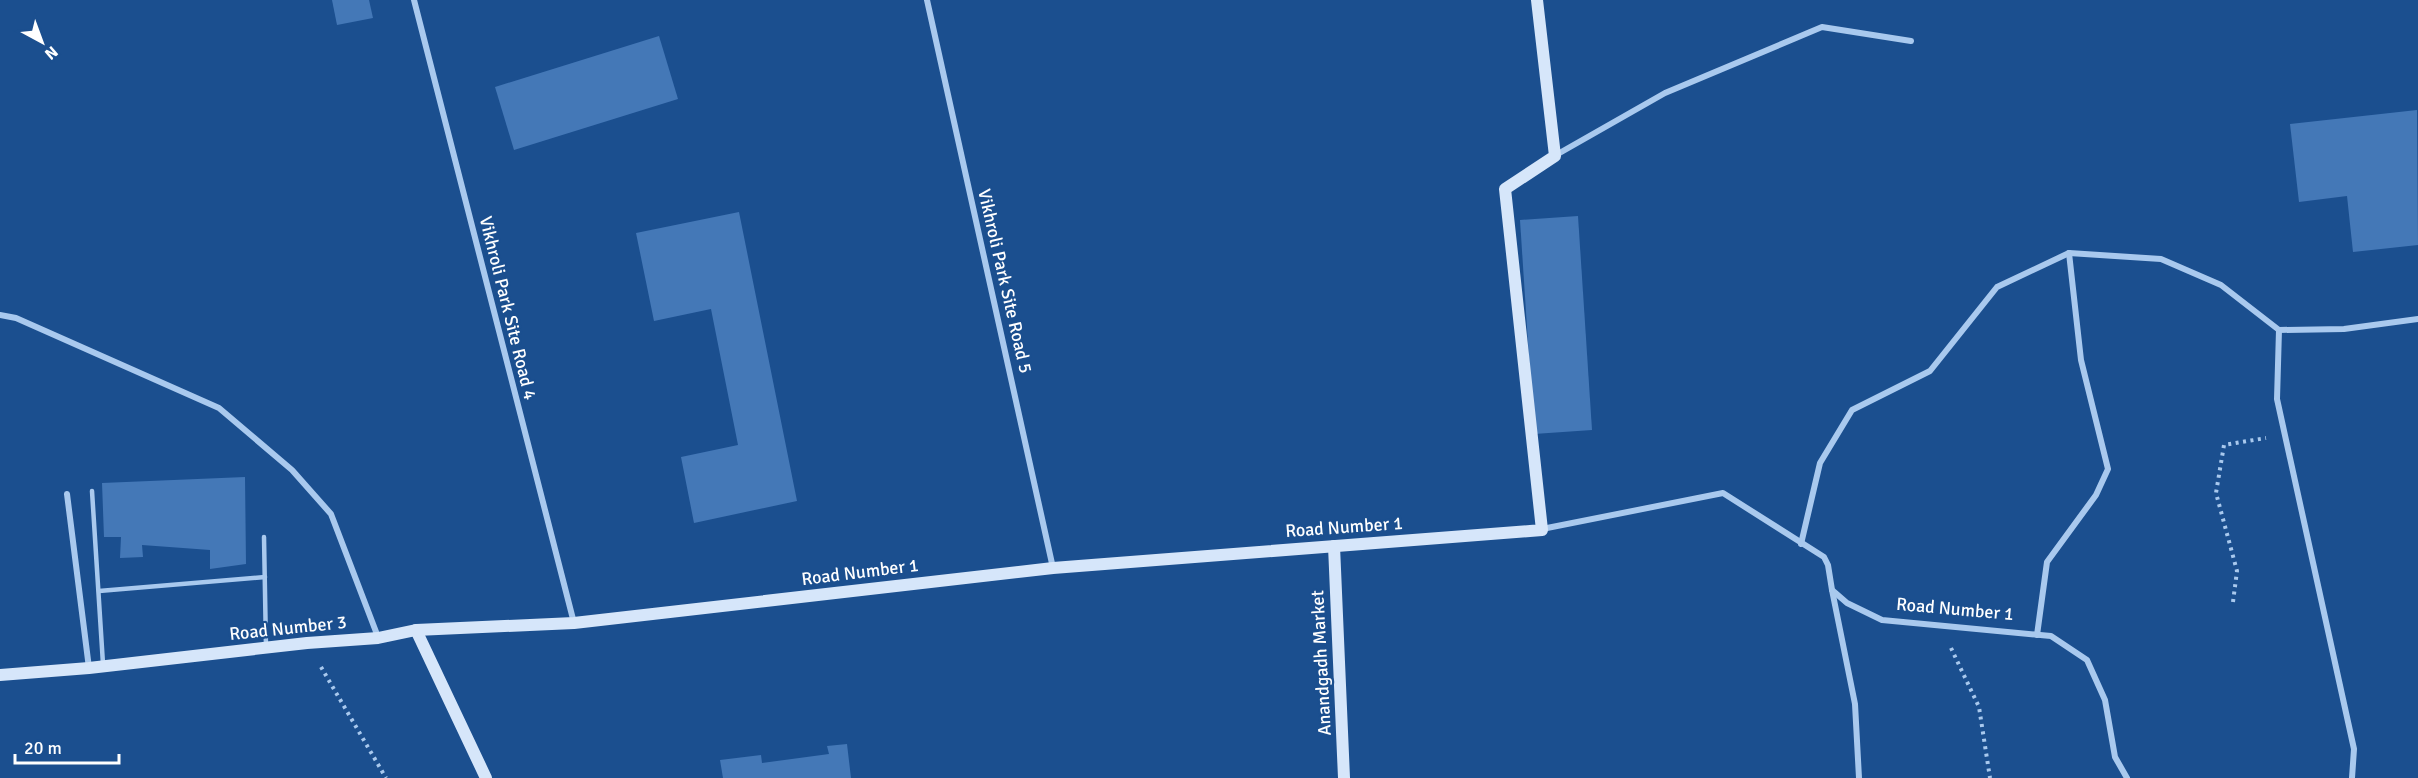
<svg xmlns="http://www.w3.org/2000/svg" width="2418" height="778" font-family="Signika,sans-serif">
<style>
.building{fill:#4478b7}
.lines{fill:none;stroke-linecap:round;stroke-linejoin:round}
.path{stroke:#a9c9ee;stroke-width:4;stroke-dasharray:3 4.5;stroke-linecap:butt}
.lane{stroke:#a9c9ee;stroke-width:4.5}
.street{stroke:#a9c9ee;stroke-width:6}
.secondary{stroke:#d6e6fa;stroke-width:12}
.labels{text-anchor:middle;stroke-width:4.5;stroke-linejoin:round;paint-order:stroke}
.street-label{font-size:18px;fill:#fff;stroke:#1b4f8f}
</style>
<rect width="100%" height="100%" fill="#1b4f8f"/>
<g class="building">
<path d="M 332,0 L 369,0 L 373,18 L 337,25 Z"/>
<path d="M 659,36 L 678,99 L 514,150 L 495,87 Z"/>
<path d="M 2417,110 L 2418,245 L 2353,252 L 2347,196 L 2299,202 L 2290,124 Z"/>
<path d="M 739,212 L 797,501 L 694,523 L 681,457 L 738,445 L 711,309 L 654,321 L 636,233 Z"/>
<path d="M 1578,216 L 1592,430 L 1534,434 L 1520,220 Z"/>
<path d="M 245,477 L 246,564 L 210,569 L 210,550 L 142,545 L 143,557 L 120,558 L 121,537 L 104,537 L 102,483 Z"/>
<path d="M 847,744 L 851,778 L 723,778 L 720,760 L 761,755 L 762,763 L 829,754 L 827,746 Z"/>
</g>
<g class="lines">
<g class="path">
<path d="M 2233,602 L 2237,571 L 2216,493 L 2224,445 L 2266,438"/>
<path d="M 1951,648 L 1979,707 L 1990,778"/>
<path d="M 321,667 L 386,778"/>
</g>
<g class="lane">
<path d="M 92,491 L 103,664"/>
<path d="M 264,537 L 266,647"/>
<path d="M 99,591 L 265,577"/>
</g>
<g class="street">
<path d="M 414,0 L 574,623"/>
<path d="M 927,0 L 1053,568"/>
<path d="M 1556,155 L 1665,93 L 1822,27 L 1911,41"/>
<path d="M 0,315 L 16,318 L 219,408 L 292,470 L 331,514 L 378,637"/>
<path d="M 2279,330 L 2277,399 L 2354,749 L 2352,778"/>
<path d="M 67,494 L 89,668"/>
<path d="M 1542,529 L 1723,493 L 1824,557 L 1828,565 L 1832,590 L 1847,603 L 1882,620 L 2051,636 L 2087,660 L 2105,700 L 2115,757 L 2127,778"/>
<path d="M 1801,544 L 1820,463 L 1852,410 L 1930,371 L 1997,287 L 2069,253 L 2161,259 L 2221,285 L 2279,330 L 2344,329 L 2418,319"/>
<path d="M 1832,590 L 1855,704 L 1859,778"/>
<path d="M 2037,635 L 2047,562 L 2096,495 L 2108,469 L 2081,360 L 2069,253"/>
</g>
<g class="secondary">
<path d="M 1334,546 L 1344,778"/>
<path d="M 416,630 L 486,778"/>
<path d="M 0,675 L 89,668 L 307,643 L 378,638 L 416,630 L 574,623 L 1053,568 L 1542,530 L 1505,189 L 1555,156 L 1537,0"/>
</g>
</g>
<g class="labels">
<g class="street-label">
<text transform="translate(1005 281) rotate(77)" y="6">Vikhroli Park Site Road 5</text>
<text transform="translate(508 308) rotate(76)" y="6">Vikhroli Park Site Road 4</text>
<text transform="translate(1344 527) rotate(-4)" y="6">Road Number 1</text>
<text transform="translate(860 572) rotate(-7)" y="6">Road Number 1</text>
<text transform="translate(1955 609) rotate(5)" y="6">Road Number 1</text>
<text transform="translate(288 628) rotate(-6)" y="6">Road Number 3</text>
<text transform="translate(1321 663) rotate(-93)" y="6">Anandgadh Market</text>
</g>
</g>
<g transform="translate(42 42) rotate(139)" stroke="#1b4f8f" stroke-width="4.5" paint-order="stroke">
<path d="M0-4.5L10 22L0 15L-10 22Z" fill="#ffffff"/>
<text y="-9" font-size="16" font-weight="bold" text-anchor="middle" fill="#ffffff">N</text>
</g>
<path d="M15 754v9h104v-9" fill="none" stroke="#ffffff" stroke-width="3"/>
<text x="24" y="754" font-size="18" fill="#ffffff" stroke="#1b4f8f" stroke-width="4.5" paint-order="stroke">20 m</text>
</svg>
